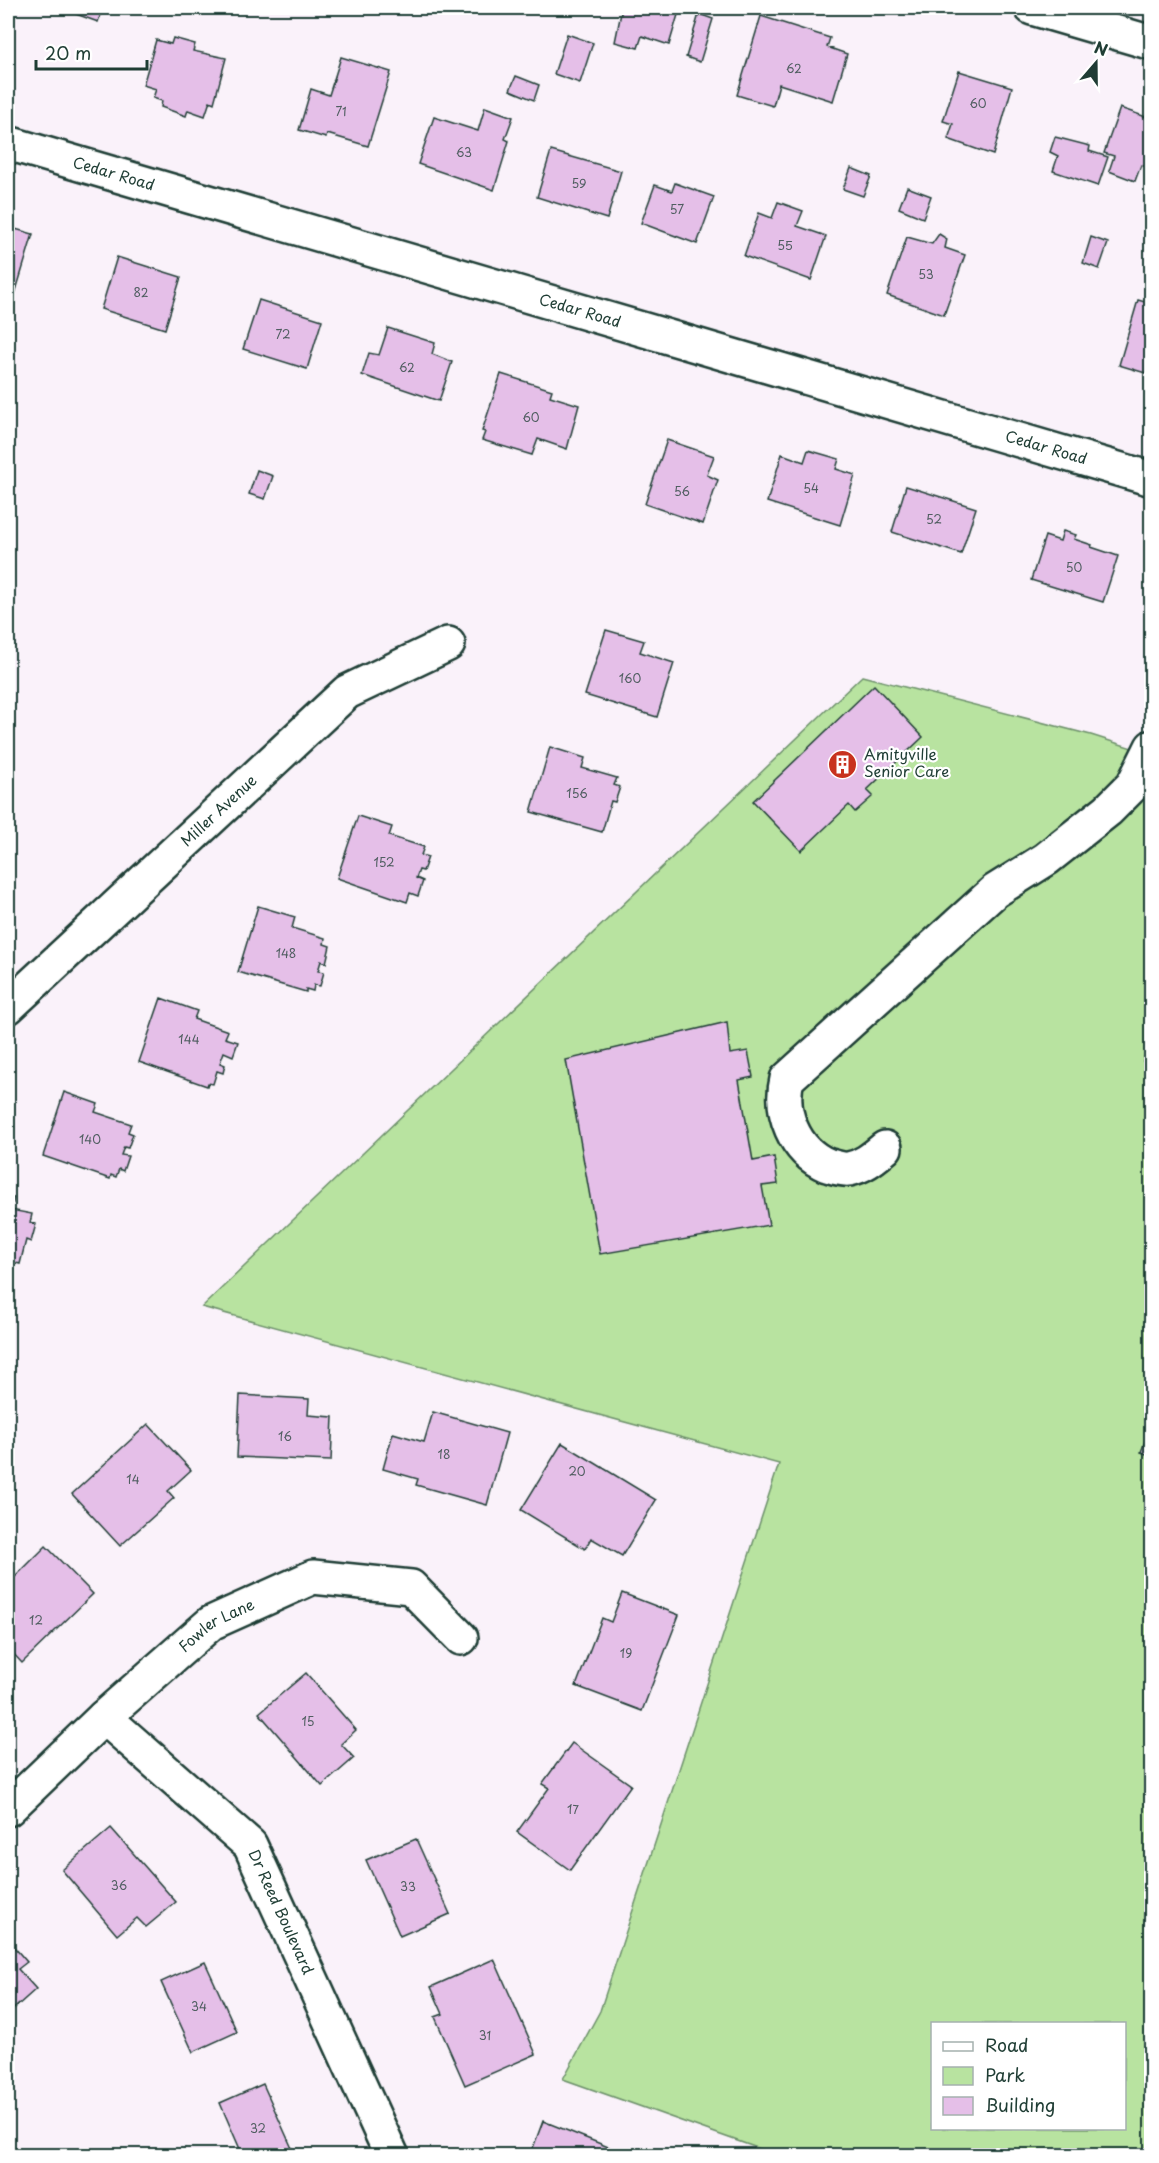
<svg xmlns="http://www.w3.org/2000/svg" width="1159" height="2163" font-family="'Playpen Sans',sans-serif">
<style>
.park{fill:#b8e3a0;stroke:#6c906a;stroke-width:1.5;fill-rule:evenodd}
.building{fill:#e5bfe8;stroke:#1f3d34;stroke-width:1.5}
.lines{fill:none;stroke-linecap:round;stroke-linejoin:round}
.minor-casing{stroke:#1f3d34;stroke-width:38}
.minor{stroke:#fff;stroke-width:33}
.labels{text-anchor:middle;stroke-width:4.5;stroke-linejoin:round;paint-order:stroke}
.number-label{font-size:12px;fill:#505e61}
.street-label{font-size:15px;fill:#1f3d34;stroke:#fff}
.poi-label{font-size:15px;fill:#1f3d34;stroke:#fff;text-anchor:start}
</style>
<rect width="100%" height="100%" fill="#faf2fa"/>
<filter id="ink" filterUnits="userSpaceOnUse"><feTurbulence type="fractalNoise" baseFrequency=".0167" numOctaves="2"/><feDisplacementMap in="SourceGraphic" scale="12" xChannelSelector="R" yChannelSelector="G"/><feConvolveMatrix kernelMatrix="1 2 1 2 8 2 1 2 1" color-interpolation-filters="sRGB"/></filter>
<g filter="url(#ink)">
<path class="park" d="M 862,676 L 1091,735 L 1151,754 L 1151,2155 L 777,2155 L 563,2079 L 600,2011 L 779,1464 L 202,1307 ZM 932,2024 L 1124,2024 L 1124,2128 L 932,2128 Z"/>
<g class="building">
<path d="M 78,8 L 103,8 L 98,22 L 76,14 Z"/>
<path d="M 622,8 L 680,8 L 669,45 L 642,36 L 638,48 L 615,42 Z"/>
<path d="M 699,14 L 713,19 L 700,62 L 686,57 Z"/>
<path d="M 761,16 L 830,38 L 827,47 L 847,54 L 833,101 L 779,84 L 773,106 L 737,95 Z"/>
<path d="M 567,34 L 593,43 L 580,83 L 554,74 Z"/>
<path d="M 173,38 L 195,44 L 193,51 L 226,58 L 214,103 L 210,101 L 205,116 L 188,110 L 186,116 L 161,107 L 162,101 L 153,98 L 156,89 L 143,85 L 156,40 L 171,44 Z"/>
<path d="M 341,57 L 391,72 L 368,146 L 327,134 L 326,138 L 299,130 L 311,89 L 329,95 Z"/>
<path d="M 959,71 L 1012,87 L 993,155 L 948,139 L 953,124 L 943,121 Z"/>
<path d="M 516,76 L 539,85 L 534,100 L 510,90 Z"/>
<path d="M 485,107 L 513,117 L 505,139 L 509,141 L 494,190 L 418,164 L 434,117 L 478,131 Z"/>
<path d="M 1120,108 L 1152,119 L 1152,169 L 1141,165 L 1135,181 L 1109,171 L 1114,156 L 1104,153 Z"/>
<path d="M 1055,137 L 1090,146 L 1089,151 L 1108,157 L 1098,186 L 1053,171 L 1058,156 L 1050,152 Z"/>
<path d="M 551,151 L 621,171 L 607,219 L 537,197 Z"/>
<path d="M 851,168 L 871,176 L 863,196 L 843,189 Z"/>
<path d="M 675,183 L 714,197 L 697,244 L 641,223 L 655,185 L 672,191 Z"/>
<path d="M 907,187 L 931,196 L 923,218 L 899,208 Z"/>
<path d="M 778,202 L 803,211 L 797,226 L 826,236 L 811,280 L 744,256 L 759,213 L 772,218 Z"/>
<path d="M 8,227 L 33,234 L 12,304 L 8,302 Z"/>
<path d="M 939,234 L 947,239 L 945,248 L 965,255 L 944,315 L 887,295 L 907,237 L 932,244 Z"/>
<path d="M 1091,237 L 1108,243 L 1099,269 L 1083,263 Z"/>
<path d="M 117,257 L 181,277 L 165,329 L 101,309 Z"/>
<path d="M 259,300 L 322,320 L 307,369 L 243,349 Z"/>
<path d="M 1138,300 L 1152,304 L 1152,375 L 1119,365 Z"/>
<path d="M 388,328 L 435,343 L 432,354 L 452,362 L 439,401 L 362,375 L 369,353 L 379,355 Z"/>
<path d="M 501,374 L 552,390 L 550,396 L 579,405 L 567,449 L 538,439 L 532,455 L 482,440 L 485,432 L 482,431 Z"/>
<path d="M 667,440 L 714,456 L 707,475 L 718,480 L 703,524 L 645,504 Z"/>
<path d="M 808,450 L 839,459 L 836,469 L 855,475 L 840,525 L 767,502 L 782,454 L 804,462 Z"/>
<path d="M 257,470 L 273,476 L 265,499 L 249,494 Z"/>
<path d="M 906,486 L 976,508 L 961,554 L 892,532 Z"/>
<path d="M 1063,531 L 1076,535 L 1074,539 L 1092,545 L 1091,547 L 1118,556 L 1103,602 L 1031,580 L 1045,536 L 1060,541 Z"/>
<path d="M 606,630 L 644,641 L 640,652 L 674,663 L 657,717 L 585,695 Z"/>
<path d="M 874,685 L 923,737 L 867,790 L 873,796 L 855,812 L 849,805 L 801,851 L 753,801 Z"/>
<path d="M 550,747 L 585,758 L 582,768 L 617,778 L 614,785 L 620,787 L 615,802 L 611,801 L 602,832 L 531,812 Z"/>
<path d="M 358,816 L 392,827 L 389,836 L 424,847 L 421,855 L 428,857 L 423,871 L 419,870 L 416,878 L 423,881 L 418,896 L 410,893 L 407,902 L 337,878 Z"/>
<path d="M 258,906 L 295,917 L 292,928 L 325,938 L 324,944 L 330,946 L 326,963 L 321,961 L 318,971 L 324,972 L 320,986 L 314,985 L 313,991 L 306,989 L 306,992 L 238,972 Z"/>
<path d="M 161,998 L 197,1011 L 194,1019 L 228,1031 L 225,1038 L 238,1042 L 233,1056 L 224,1052 L 220,1063 L 225,1065 L 223,1073 L 217,1071 L 213,1084 L 208,1083 L 207,1086 L 139,1062 Z"/>
<path d="M 727,1022 L 730,1054 L 748,1051 L 753,1077 L 739,1080 L 753,1161 L 774,1157 L 778,1184 L 762,1186 L 769,1225 L 600,1254 L 566,1060 Z"/>
<path d="M 1152,1037 L 1152,1064 L 1143,1061 Z"/>
<path d="M 64,1092 L 98,1104 L 95,1112 L 131,1124 L 128,1132 L 133,1134 L 128,1148 L 124,1147 L 121,1155 L 128,1156 L 123,1171 L 119,1169 L 116,1177 L 111,1175 L 110,1179 L 43,1156 Z"/>
<path d="M 8,1197 L 14,1198 L 11,1210 L 32,1214 L 30,1223 L 36,1224 L 31,1242 L 26,1240 L 20,1264 L 8,1261 Z"/>
<path d="M 240,1395 L 309,1399 L 308,1415 L 333,1417 L 331,1461 L 237,1457 Z"/>
<path d="M 433,1412 L 507,1433 L 487,1505 L 416,1485 L 418,1479 L 383,1469 L 393,1433 L 424,1442 Z"/>
<path d="M 1152,1423 L 1152,1456 L 1141,1452 Z"/>
<path d="M 148,1424 L 191,1470 L 168,1491 L 174,1498 L 120,1546 L 72,1494 Z"/>
<path d="M 562,1443 L 656,1500 L 622,1556 L 591,1538 L 585,1549 L 521,1510 Z"/>
<path d="M 46,1546 L 93,1594 L 22,1663 L 8,1648 L 8,1584 Z"/>
<path d="M 622,1593 L 679,1615 L 642,1711 L 576,1686 L 602,1618 L 611,1622 Z"/>
<path d="M 306,1673 L 356,1730 L 341,1744 L 354,1758 L 322,1786 L 259,1713 Z"/>
<path d="M 572,1743 L 631,1785 L 570,1870 L 517,1832 L 549,1788 L 542,1784 Z"/>
<path d="M 111,1828 L 176,1902 L 146,1927 L 137,1918 L 117,1935 L 62,1870 Z"/>
<path d="M 416,1839 L 450,1914 L 400,1936 L 366,1860 Z"/>
<path d="M 8,1940 L 27,1962 L 18,1969 L 36,1989 L 8,2014 Z"/>
<path d="M 494,1959 L 536,2054 L 465,2085 L 435,2017 L 443,2014 L 431,1987 Z"/>
<path d="M 205,1962 L 237,2032 L 193,2052 L 161,1982 Z"/>
<path d="M 263,2084 L 295,2155 L 294,2156 L 243,2156 L 220,2103 Z"/>
<path d="M 543,2121 L 631,2156 L 530,2156 Z"/>
</g>
<g class="lines">
<defs>
<g id="minor">
<path d="M 1032,8 L 1152,43"/>
<path id="s1" d="M 8,143 L 1152,479"/>
<path id="s2" d="M 8,1007 L 347,692 L 448,644"/>
<path d="M 885,1148 C 874,1157 864,1166 849,1169 C 842,1170 834,1167 827,1165 C 794,1151 779,1112 787,1079 L 995,891 L 1046,859 L 1108,810 L 1133,785 L 1152,747"/>
<path id="s3" d="M 104,1717 L 250,1845 L 392,2156"/>
<path id="s4" d="M 8,1809 L 104,1717 L 211,1623 L 313,1577 L 411,1587 L 461,1638"/>
</g>
</defs>
<use href="#minor" class="minor-casing"/>
<use href="#minor" class="minor"/>
</g>
</g>
<defs>
<symbol id="building-disc" viewBox="-11 -11 22 22"><circle r="9.5" fill="#c8321e" stroke="#fff"/><path d="M-4-6H4V6H1V3H-1V6H-4ZM-2.5-4.3h1.7v1.8h-1.7ZM.8-4.3h1.7v1.8H.8ZM-2.5-1h1.7V.8h-1.7ZM.8-1h1.7V.8H.8Z" fill="#fff"/></symbol>
</defs>
<g fill-rule="evenodd">
<use href="#building-disc" x="826" y="748" width="33" height="33"/>
</g>
<g class="labels">
<g class="number-label">
<text x="794" y="73">62</text>
<text x="978" y="108">60</text>
<text x="341" y="116">71</text>
<text x="464" y="157">63</text>
<text x="579" y="188">59</text>
<text x="677" y="214">57</text>
<text x="785" y="250">55</text>
<text x="926" y="279">53</text>
<text x="141" y="297">82</text>
<text x="283" y="339">72</text>
<text x="407" y="372">62</text>
<text x="531" y="422">60</text>
<text x="811" y="493">54</text>
<text x="682" y="496">56</text>
<text x="934" y="524">52</text>
<text x="1074" y="572">50</text>
<text x="630" y="683">160</text>
<text x="577" y="798">156</text>
<text x="384" y="867">152</text>
<text x="286" y="958">148</text>
<text x="189" y="1044">144</text>
<text x="90" y="1144">140</text>
<text x="285" y="1441">16</text>
<text x="444" y="1459">18</text>
<text x="577" y="1476">20</text>
<text x="133" y="1484">14</text>
<text x="36" y="1625">12</text>
<text x="626" y="1658">19</text>
<text x="308" y="1726">15</text>
<text x="573" y="1814">17</text>
<text x="119" y="1890">36</text>
<text x="408" y="1891">33</text>
<text x="199" y="2011">34</text>
<text x="485" y="2040">31</text>
<text x="258" y="2133">32</text>
</g>
<g class="street-label">
<text dy="5" stroke="none"><textPath href="#s1" startOffset="110">Cedar Road</textPath></text>
<text dy="5" stroke="none"><textPath href="#s1" startOffset="596">Cedar Road</textPath></text>
<text dy="5" stroke="none"><textPath href="#s1" startOffset="1082">Cedar Road</textPath></text>
<text dy="5" stroke="none"><textPath href="#s2" startOffset="288">Miller Avenue</textPath></text>
<text dy="5" stroke="none"><textPath href="#s4" startOffset="279">Fowler Lane</textPath></text>
<text dy="5" stroke="none"><textPath href="#s3" startOffset="268">Dr Reed Boulevard</textPath></text>
</g>
<g class="poi-label">
<text x="864" y="760">Amityville<tspan x="864" dy="17">Senior Care</tspan></text>
</g>
</g>
<rect width="1159" height="2163" fill="none" stroke="#fff" stroke-width="30"/>
<rect x="15" y="15" width="1129" height="2133" fill="none" stroke="#1f3d34" stroke-width="2" filter="url(#ink)"/>
<rect x="931" y="2022" width="195" height="108" fill="#ffffff" stroke="#a5b1ae" stroke-width="1.5"/>
<rect x="943" y="2042" width="30" height="9" fill="#ffffff" stroke="#a5b1ae" stroke-width="1.5"/>
<text x="985" y="2052" font-size="18" fill="#1f3d34">Road</text>
<rect x="943" y="2067" width="30" height="18" fill="#b8e3a0" stroke="#a5b1ae" stroke-width="1.5"/>
<text x="985" y="2082" font-size="18" fill="#1f3d34">Park</text>
<rect x="943" y="2097" width="30" height="18" fill="#e5bfe8" stroke="#a5b1ae" stroke-width="1.5"/>
<text x="985" y="2112" font-size="18" fill="#1f3d34">Building</text>
<g transform="translate(1096 63) rotate(20)" stroke="#ffffff" stroke-width="4.5" paint-order="stroke">
<path d="M0-4.5L10 22L0 15L-10 22Z" fill="#1f3d34"/>
<text y="-9" font-size="16" font-weight="bold" text-anchor="middle" fill="#1f3d34">N</text>
</g>
<path d="M36 60v9h111v-9" fill="none" stroke="#1f3d34" stroke-width="3"/>
<text x="45" y="60" font-size="18" fill="#1f3d34" stroke="#ffffff" stroke-width="4.5" paint-order="stroke">20 m</text>
</svg>
